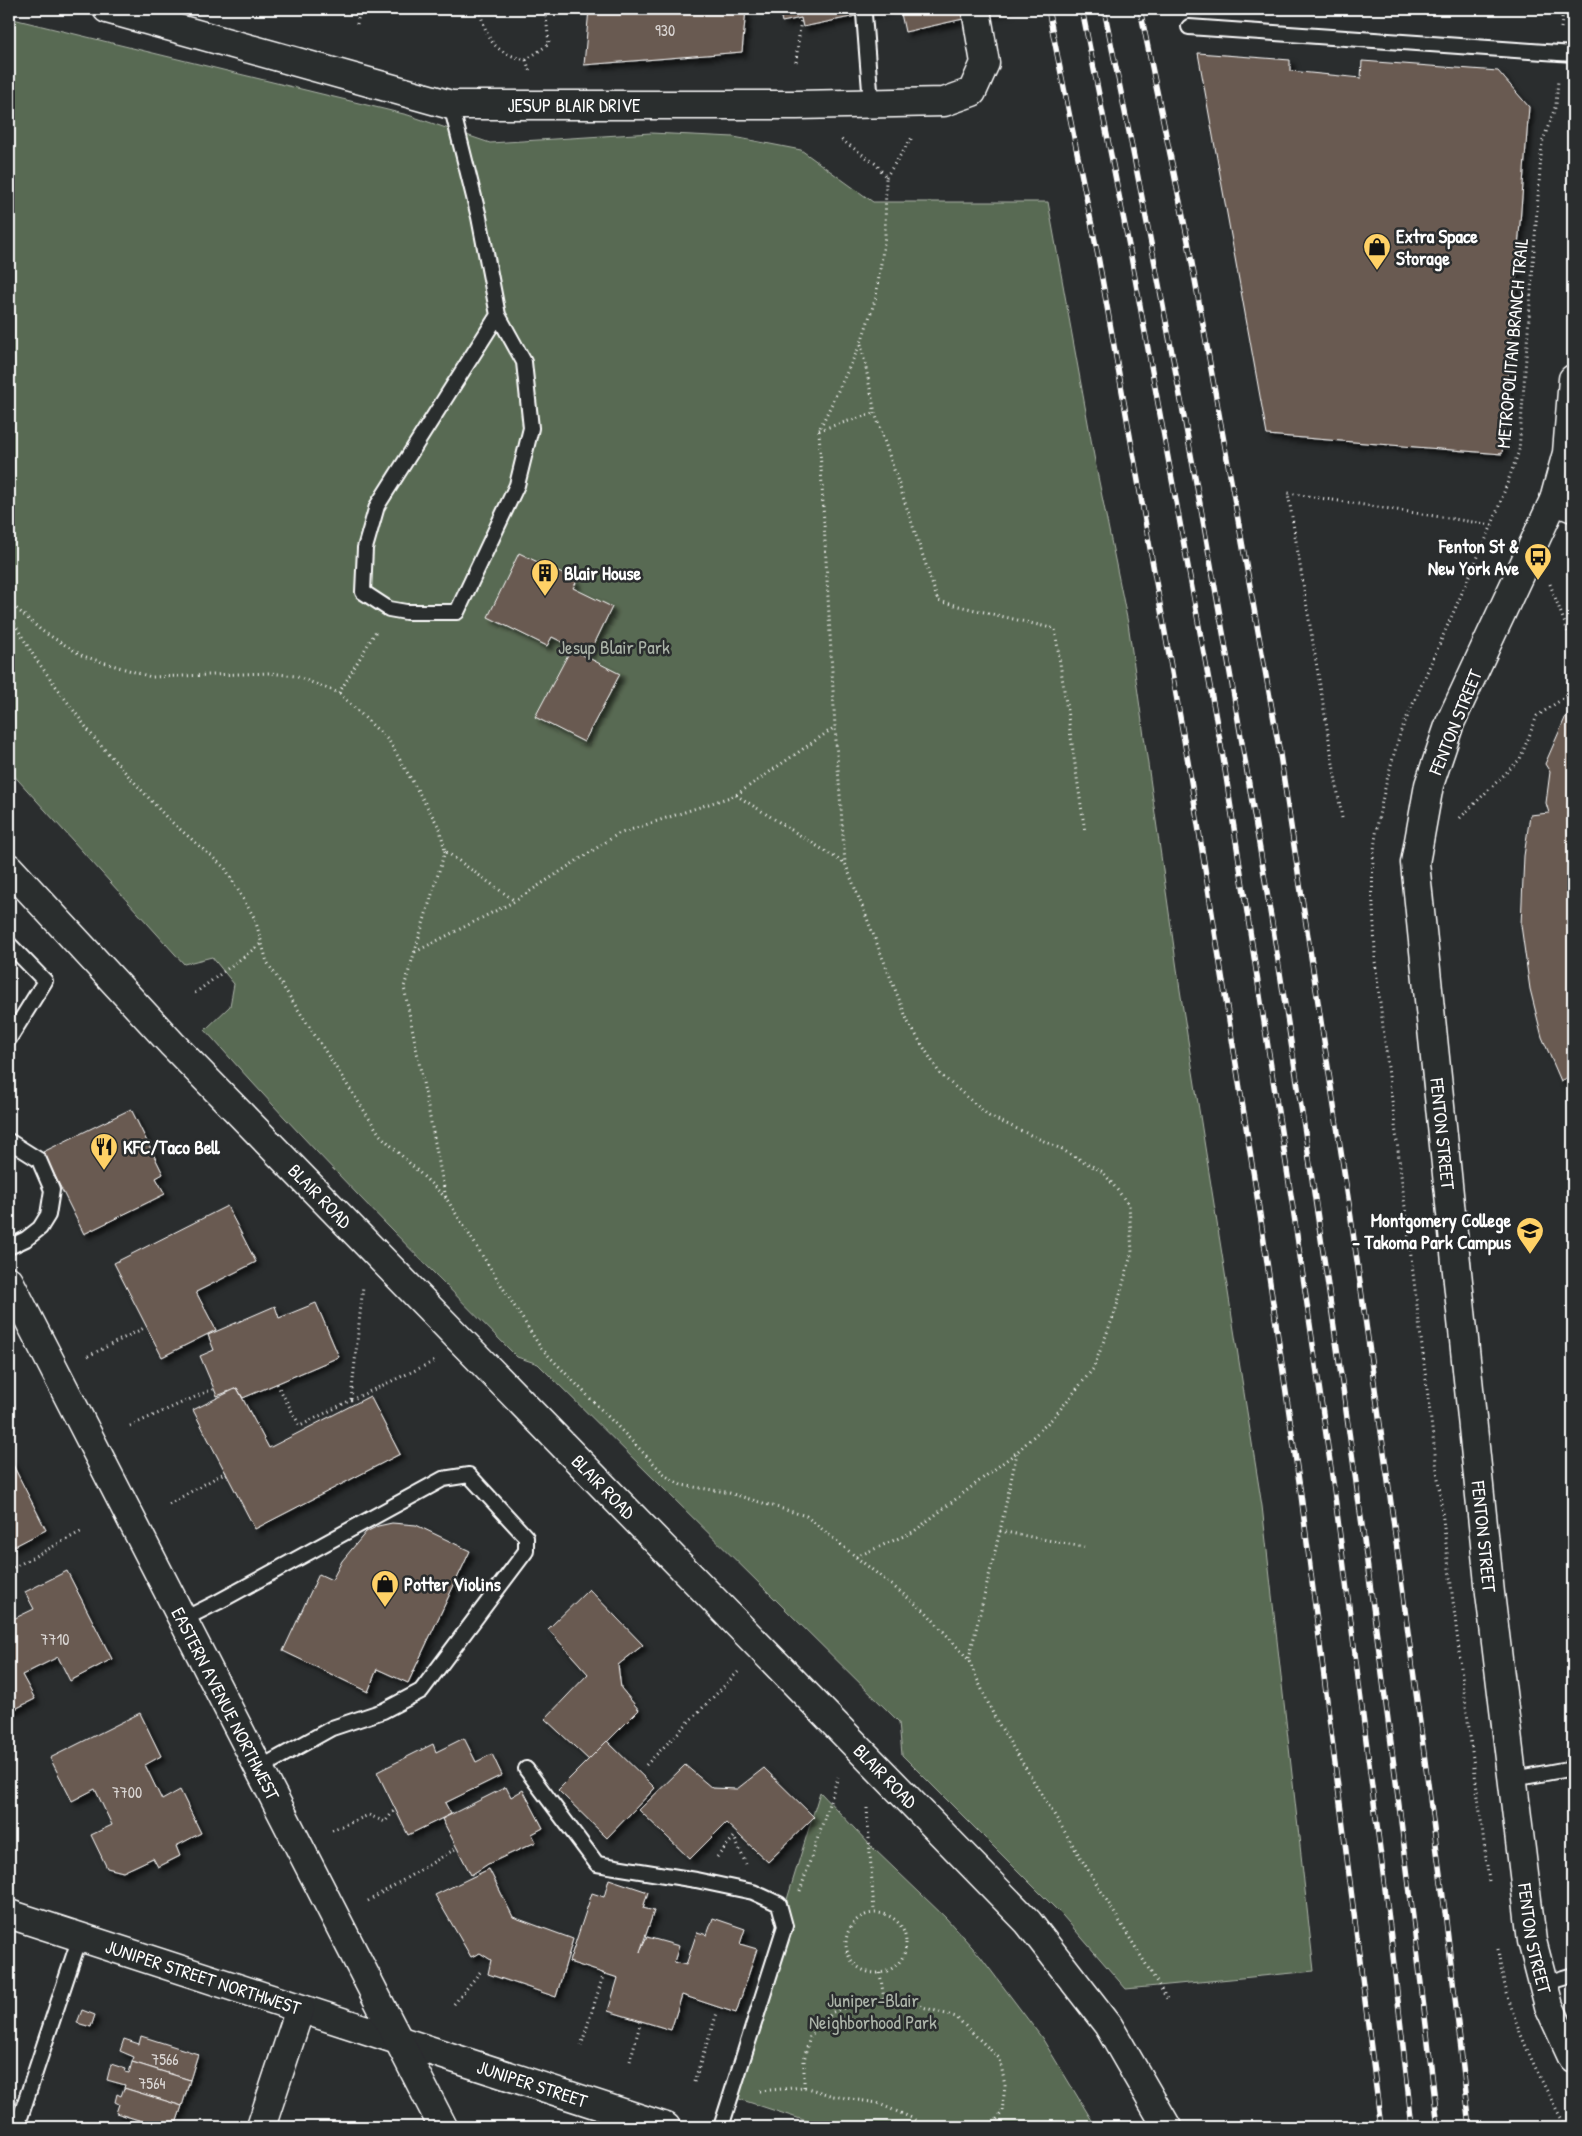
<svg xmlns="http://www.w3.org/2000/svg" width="1582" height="2136" font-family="'Patrick Hand',sans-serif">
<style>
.green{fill:#596a53;stroke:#acb4a9}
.building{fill:#695a51;stroke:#fff;filter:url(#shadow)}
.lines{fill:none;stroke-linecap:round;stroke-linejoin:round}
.lane-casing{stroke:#fff;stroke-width:18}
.street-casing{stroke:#fff;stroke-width:31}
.secondary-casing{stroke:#fff;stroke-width:31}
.path{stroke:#fff;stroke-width:3;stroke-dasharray:1 4;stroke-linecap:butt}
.lane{stroke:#2a2d2e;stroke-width:14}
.street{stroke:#2a2d2e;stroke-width:28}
.secondary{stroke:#2a2d2e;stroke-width:28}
.rail-casing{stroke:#fff;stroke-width:5.5}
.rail{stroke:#2a2d2e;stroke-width:4;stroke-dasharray:11;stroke-linecap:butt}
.labels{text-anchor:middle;stroke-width:5;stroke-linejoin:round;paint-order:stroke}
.number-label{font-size:16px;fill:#dad6d4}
.street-label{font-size:19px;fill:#fff;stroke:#2a2d2e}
.poi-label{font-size:19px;font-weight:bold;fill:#fff;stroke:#2a2d2e;text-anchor:start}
.park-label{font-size:19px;fill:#acb4a9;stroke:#2a2d2e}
</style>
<defs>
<filter id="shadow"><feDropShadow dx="4.5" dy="4.5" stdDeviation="2.5" flood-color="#0009"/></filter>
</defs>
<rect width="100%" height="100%" fill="#2a2d2e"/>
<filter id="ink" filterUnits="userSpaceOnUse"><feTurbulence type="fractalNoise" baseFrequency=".02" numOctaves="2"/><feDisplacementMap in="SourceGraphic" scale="10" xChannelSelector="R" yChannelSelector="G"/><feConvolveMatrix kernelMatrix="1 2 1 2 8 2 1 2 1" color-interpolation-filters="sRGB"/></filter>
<g filter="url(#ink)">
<g class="green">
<path d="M 9,18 L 408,115 L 490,143 L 651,133 L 734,137 L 801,150 L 873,202 L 1048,202 L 1096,467 L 1128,623 L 1180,990 L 1262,1506 L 1314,1971 L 1126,1989 L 1063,1916 L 902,1755 L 899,1722 L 538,1364 L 517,1357 C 411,1250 305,1143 205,1030 L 230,1006 L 234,984 L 212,957 L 184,964 L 9,770 Z"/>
<path d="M 820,1792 L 872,1847 L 946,1918 L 980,1956 L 1042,2038 L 1096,2127 L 825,2127 L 727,2095 Z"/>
</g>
<g class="building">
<path d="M 589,9 L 746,9 L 742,52 L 584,65 Z"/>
<path d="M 779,9 L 889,9 L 803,27 L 801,18 L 782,22 Z"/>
<path d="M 900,9 L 1008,9 L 905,32 Z"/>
<path d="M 1198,53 L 1290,60 L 1290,71 L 1361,78 L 1362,61 L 1498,71 L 1529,107 L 1502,454 L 1267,435 Z"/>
<path d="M 519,553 L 577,581 L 573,588 L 612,607 L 589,655 L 552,637 L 547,646 L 488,617 Z"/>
<path d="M 571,649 L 620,674 L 584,742 L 535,717 Z"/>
<path d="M 1573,708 L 1573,1075 L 1561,1081 L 1542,1037 L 1530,989 L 1521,925 L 1524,856 L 1530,815 L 1549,813 L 1546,803 L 1550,772 L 1545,764 L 1566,716 Z"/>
<path d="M 131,1109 L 163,1174 L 156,1178 L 165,1194 L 84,1234 L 43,1152 Z"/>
<path d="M 227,1206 L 256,1262 L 196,1292 L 216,1330 L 162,1357 L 114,1263 Z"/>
<path d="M 316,1303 L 339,1357 L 243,1398 L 237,1388 L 217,1396 L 200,1356 L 214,1350 L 208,1335 L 275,1306 L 279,1318 Z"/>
<path d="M 237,1388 L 269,1448 L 370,1396 L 400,1454 L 255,1529 L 193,1410 Z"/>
<path d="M 9,1457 L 46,1530 L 9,1549 Z"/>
<path d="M 392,1523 L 416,1525 L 470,1551 L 408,1683 L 377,1669 L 368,1692 L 283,1651 L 319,1574 L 332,1580 L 342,1561 L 366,1532 L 378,1526 Z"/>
<path d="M 67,1571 L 112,1659 L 70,1681 L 58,1657 L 22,1675 L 35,1699 L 9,1712 L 9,1621 L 34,1609 L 25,1592 Z"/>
<path d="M 589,1589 L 643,1645 L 618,1665 L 621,1688 L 639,1710 L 589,1760 L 545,1719 L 588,1674 L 548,1629 Z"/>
<path d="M 140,1713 L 161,1756 L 145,1765 L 162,1800 L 180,1790 L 201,1833 L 176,1846 L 180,1856 L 158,1867 L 153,1858 L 123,1872 L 107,1868 L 91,1835 L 112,1825 L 95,1789 L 72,1801 L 50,1758 Z"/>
<path d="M 464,1738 L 476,1762 L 492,1754 L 502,1775 L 445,1803 L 451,1814 L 408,1835 L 377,1772 L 433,1744 L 436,1752 Z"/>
<path d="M 607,1741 L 655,1788 L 607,1838 L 558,1790 Z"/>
<path d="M 685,1765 L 712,1788 L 737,1789 L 764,1768 L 814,1817 L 768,1862 L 726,1823 L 690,1859 L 639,1810 Z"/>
<path d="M 506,1787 L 511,1797 L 523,1790 L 543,1828 L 532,1834 L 536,1842 L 488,1864 L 471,1875 L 442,1819 Z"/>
<path d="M 489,1869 L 513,1917 L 573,1939 L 556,1997 L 488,1974 L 491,1960 L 480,1953 L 471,1957 L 435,1895 Z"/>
<path d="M 609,1879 L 648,1892 L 643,1908 L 654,1911 L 640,1952 L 647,1937 L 679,1946 L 674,1962 L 686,1965 L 697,1932 L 707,1935 L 713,1918 L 745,1929 L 740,1944 L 757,1949 L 736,2013 L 682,1995 L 671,2030 L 608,2011 L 618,1978 L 569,1962 L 592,1893 L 604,1897 Z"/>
<path d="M 82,2010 L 95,2015 L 91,2027 L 77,2023 Z"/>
<path d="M 141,2036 L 198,2054 L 190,2080 L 132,2062 L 134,2057 L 120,2051 L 124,2039 L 139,2044 Z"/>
<path d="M 132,2062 L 190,2080 L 182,2106 L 124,2088 L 125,2085 L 107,2080 L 111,2064 L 126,2069 L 125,2072 L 129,2073 Z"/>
<path d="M 124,2088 L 182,2106 L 175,2127 L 161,2127 L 116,2113 L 119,2104 L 115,2102 L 117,2094 L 121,2096 Z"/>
</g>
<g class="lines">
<defs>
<g id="lane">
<path d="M 864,14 L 871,103"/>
<path d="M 1189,27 L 1573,54"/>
<path d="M 451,105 L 479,217 L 498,315 L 524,362 L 531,428 L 517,485 L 457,612 L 406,612 L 389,609 L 363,592 L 365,548 L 377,506 L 498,315"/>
<path d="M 9,944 L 45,981 L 9,1039"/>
<path d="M 9,1141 L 39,1160 L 52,1190 L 48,1215 L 40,1228 L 26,1239 L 9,1247"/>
<path d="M 182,1620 L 218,1602 L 443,1479 L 469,1475 L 526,1537 L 526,1551 L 421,1691 L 383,1711 L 332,1728 L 258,1769"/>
<path d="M 526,1769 L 597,1864 L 696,1880 L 753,1892 L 779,1904 L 785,1926 L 721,2127"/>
<path d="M 1513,1779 L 1573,1768"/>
<path d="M 1543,1984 L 1573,1975"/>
<path d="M 17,2127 L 80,1937"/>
</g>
<g id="street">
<path id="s1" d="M 107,9 L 451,105 L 797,105 L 944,102 L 972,92 L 985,63 L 977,16"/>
<path d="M 1554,500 L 1573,508"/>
<path id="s2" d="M 9,1914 L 666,2127"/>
<path d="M 261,2127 L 300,2009"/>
</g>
<g id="secondary">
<path id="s3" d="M 1573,379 L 1567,453 L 1554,500 L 1450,723 L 1429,785 L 1415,863 L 1490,1593 L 1532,1941 L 1549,2006 L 1573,2058"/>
<path id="s4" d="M 9,868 L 172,1044 L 1028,1922 L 1108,2025 L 1167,2127"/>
<path id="s5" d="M 9,1281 L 443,2127"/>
</g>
</defs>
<use href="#lane" class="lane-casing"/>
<use href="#street" class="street-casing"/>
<use href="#secondary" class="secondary-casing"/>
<g class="path">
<path d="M 479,9 C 488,41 493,52 526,60"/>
<path d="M 357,24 L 360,9"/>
<path d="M 1561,28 L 1563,9"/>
<path d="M 526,60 L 549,44 L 546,16 L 542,9"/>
<path d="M 526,60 L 530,72"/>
<path d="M 796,62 L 801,18"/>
<path d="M 886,177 L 913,136"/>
<path d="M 861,344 L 875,413 L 938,601 L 1055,629 L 1085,832"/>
<path d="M 819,430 L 875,413"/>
<path d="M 1568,567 L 1573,565"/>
<path d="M 1550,584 L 1573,645"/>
<path d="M 9,602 L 42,631 L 83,656 L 151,677 L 270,673 L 295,676 L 339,693 L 389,741 L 440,829 L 445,851 L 515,901"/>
<path d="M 9,615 L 35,658 L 94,738 L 167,818 L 225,868 L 255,919 L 267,962 L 380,1135 L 446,1198"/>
<path d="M 339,693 L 376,631"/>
<path d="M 736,795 L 844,863"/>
<path d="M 1342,818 L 1288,493 L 1492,525"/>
<path d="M 1460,818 L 1520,759 L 1537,716 L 1573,692"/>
<path d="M 445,851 L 404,987 L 446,1198 L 541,1348 L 666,1476 L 681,1485 L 726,1492 L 806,1516 L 856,1557 L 913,1532 L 1017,1452 L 1054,1417 L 1093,1369 L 1115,1312 L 1132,1252 L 1129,1205 L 1103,1172 L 1059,1148 L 989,1116 L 940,1074 L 908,1022 L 845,863 L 835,727"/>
<path d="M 415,952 L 515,901 L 618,834 L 736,795 L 835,727 L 819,430 L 861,343 L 876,297 L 885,236 L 886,177 L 876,164 L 842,140 L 840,137"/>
<path d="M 195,993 L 262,943"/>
<path d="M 88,1356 L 146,1327"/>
<path d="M 277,1384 L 300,1426 L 351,1400 L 435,1361"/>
<path d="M 351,1399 L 363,1286"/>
<path d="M 130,1426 L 213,1389"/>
<path d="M 169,1504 L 226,1472"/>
<path d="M 1000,1531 L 1084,1547"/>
<path d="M 856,1557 L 926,1612 L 968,1659 L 995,1718 L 1169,2002"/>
<path d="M 9,1570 L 84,1530"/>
<path d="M 969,1658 L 1000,1531 L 1017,1453"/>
<path d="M 646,1765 L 738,1672"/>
<path d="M 867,1808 L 874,1912"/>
<path d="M 332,1830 L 369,1815 L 385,1822 L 395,1809"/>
<path d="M 717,1857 L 734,1837 L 746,1864"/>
<path d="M 1489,1881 L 1461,1667 L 1375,961 C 1375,929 1371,894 1373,862 C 1376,818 1388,773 1401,731 L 1492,525 L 1519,451 L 1542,143 L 1556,105 L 1558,80"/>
<path d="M 800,1891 L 838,1777"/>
<path d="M 368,1901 L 457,1848"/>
<circle cx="876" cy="1943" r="30"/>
<path d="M 1498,1949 C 1506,2013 1536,2072 1566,2127"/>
<path d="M 880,1973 L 884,1999"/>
<path d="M 454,2004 L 481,1971"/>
<path d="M 581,2046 L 604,1973"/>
<path d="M 630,2061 L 641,2021"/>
<path d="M 694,2082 L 717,2013"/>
<path d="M 804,2087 L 804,2060 L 810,2036 L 833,2012 L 856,2003 L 896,1999 L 956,2017 L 1000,2059 L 1005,2086 L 1002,2112 L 991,2127"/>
<path d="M 760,2091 L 804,2087 L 833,2096 L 877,2103 L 912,2118 L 924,2127"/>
</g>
<use href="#lane" class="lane"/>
<use href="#street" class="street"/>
<use href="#secondary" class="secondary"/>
<defs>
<g id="rail">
<path d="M 1048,9 L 1098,256 L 1188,762 L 1261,1221 L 1301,1495 L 1381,2127"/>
<path d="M 1082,9 L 1130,251 L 1223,757 L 1294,1215 L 1334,1489 L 1389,1920 L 1412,2127"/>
<path d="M 1104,9 C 1249,709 1356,1417 1438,2127"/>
<path d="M 1140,9 L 1188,241 L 1279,748 L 1349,1204 L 1388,1481 L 1445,1912 L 1470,2127"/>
</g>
</defs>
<use href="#rail" class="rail-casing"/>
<use href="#rail" class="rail"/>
</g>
</g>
<defs>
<symbol id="shop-pin" viewBox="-11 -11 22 30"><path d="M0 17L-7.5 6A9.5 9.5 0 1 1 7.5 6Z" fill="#ffd166" stroke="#2a2d2e"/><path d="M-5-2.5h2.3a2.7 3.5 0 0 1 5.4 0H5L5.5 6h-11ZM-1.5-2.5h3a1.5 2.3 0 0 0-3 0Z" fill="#111"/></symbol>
<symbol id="bus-pin" viewBox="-11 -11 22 30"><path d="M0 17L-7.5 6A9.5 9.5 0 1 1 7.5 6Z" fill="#ffd166" stroke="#2a2d2e"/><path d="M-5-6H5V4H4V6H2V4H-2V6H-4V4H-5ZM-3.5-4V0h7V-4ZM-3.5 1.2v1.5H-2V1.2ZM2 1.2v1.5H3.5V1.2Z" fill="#111"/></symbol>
<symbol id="building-pin" viewBox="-11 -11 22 30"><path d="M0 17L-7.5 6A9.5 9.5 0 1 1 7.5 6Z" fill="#ffd166" stroke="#2a2d2e"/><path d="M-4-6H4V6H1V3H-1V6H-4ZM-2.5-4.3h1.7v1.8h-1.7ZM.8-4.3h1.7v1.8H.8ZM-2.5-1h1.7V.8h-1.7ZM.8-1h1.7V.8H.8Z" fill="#111"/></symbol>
<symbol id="restaurant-pin" viewBox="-11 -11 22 30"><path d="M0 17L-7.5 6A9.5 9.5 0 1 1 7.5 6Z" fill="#ffd166" stroke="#2a2d2e"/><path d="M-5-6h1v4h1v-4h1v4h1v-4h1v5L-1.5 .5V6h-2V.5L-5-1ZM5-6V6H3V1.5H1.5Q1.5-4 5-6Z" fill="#111"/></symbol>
<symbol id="university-pin" viewBox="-11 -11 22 30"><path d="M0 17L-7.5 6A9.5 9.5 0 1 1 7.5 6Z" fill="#ffd166" stroke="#2a2d2e"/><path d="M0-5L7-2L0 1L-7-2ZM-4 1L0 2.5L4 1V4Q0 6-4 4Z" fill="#111"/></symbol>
</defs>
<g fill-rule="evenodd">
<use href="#shop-pin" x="1361" y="231" width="32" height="43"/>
<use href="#bus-pin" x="1522" y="541" width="32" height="43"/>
<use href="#building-pin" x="529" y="557" width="32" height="43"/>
<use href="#restaurant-pin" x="88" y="1131" width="32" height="43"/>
<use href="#university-pin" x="1514" y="1215" width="32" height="43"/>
<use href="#shop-pin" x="369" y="1568" width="32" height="43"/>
</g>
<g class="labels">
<g class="number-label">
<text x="665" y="36">930</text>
<text x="55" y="1645">7710</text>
<text x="127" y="1798">7700</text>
<text x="165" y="2065">7566</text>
<text x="152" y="2089">7564</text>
</g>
<g class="street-label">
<text dy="7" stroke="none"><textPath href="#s1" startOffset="480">JESUP BLAIR DRIVE</textPath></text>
<text transform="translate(1512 343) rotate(-85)" y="7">METROPOLITAN BRANCH TRAIL</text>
<text transform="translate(1455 722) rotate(-68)" y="7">FENTON STREET</text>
<text dy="7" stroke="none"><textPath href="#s3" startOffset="786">FENTON STREET</textPath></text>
<text dy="7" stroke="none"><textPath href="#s4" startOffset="452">BLAIR ROAD</textPath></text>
<text dy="7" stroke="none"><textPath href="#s4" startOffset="858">BLAIR ROAD</textPath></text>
<text dy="7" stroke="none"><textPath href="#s3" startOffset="1191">FENTON STREET</textPath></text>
<text dy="7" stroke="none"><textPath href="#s5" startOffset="475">EASTERN AVENUE NORTHWEST</textPath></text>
<text dy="7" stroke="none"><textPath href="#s4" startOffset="1262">BLAIR ROAD</textPath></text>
<text dy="7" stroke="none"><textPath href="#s3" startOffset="1596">FENTON STREET</textPath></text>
<text dy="7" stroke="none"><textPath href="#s2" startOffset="204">JUNIPER STREET NORTHWEST</textPath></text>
<text dy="7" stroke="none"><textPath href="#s2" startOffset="550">JUNIPER STREET</textPath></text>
</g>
<g class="poi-label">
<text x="1396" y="243">Extra Space<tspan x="1396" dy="22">Storage</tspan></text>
<text x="1519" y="553" text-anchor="end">Fenton St &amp;<tspan x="1519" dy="22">New York Ave</tspan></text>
<text x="564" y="580">Blair House</text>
<text x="123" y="1154">KFC/Taco Bell</text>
<text x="1511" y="1227" text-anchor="end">Montgomery College<tspan x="1511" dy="22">- Takoma Park Campus</tspan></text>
<text x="404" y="1591">Potter Violins</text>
</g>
<g class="park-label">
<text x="614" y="654">Jesup Blair Park</text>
<text x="873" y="2007">Juniper-Blair<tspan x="873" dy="22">Neighborhood Park</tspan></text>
</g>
</g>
<rect width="1582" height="2136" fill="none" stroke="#2a2d2e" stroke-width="30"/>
<rect x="15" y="15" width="1552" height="2106" fill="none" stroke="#fff" stroke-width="2" filter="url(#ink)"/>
</svg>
